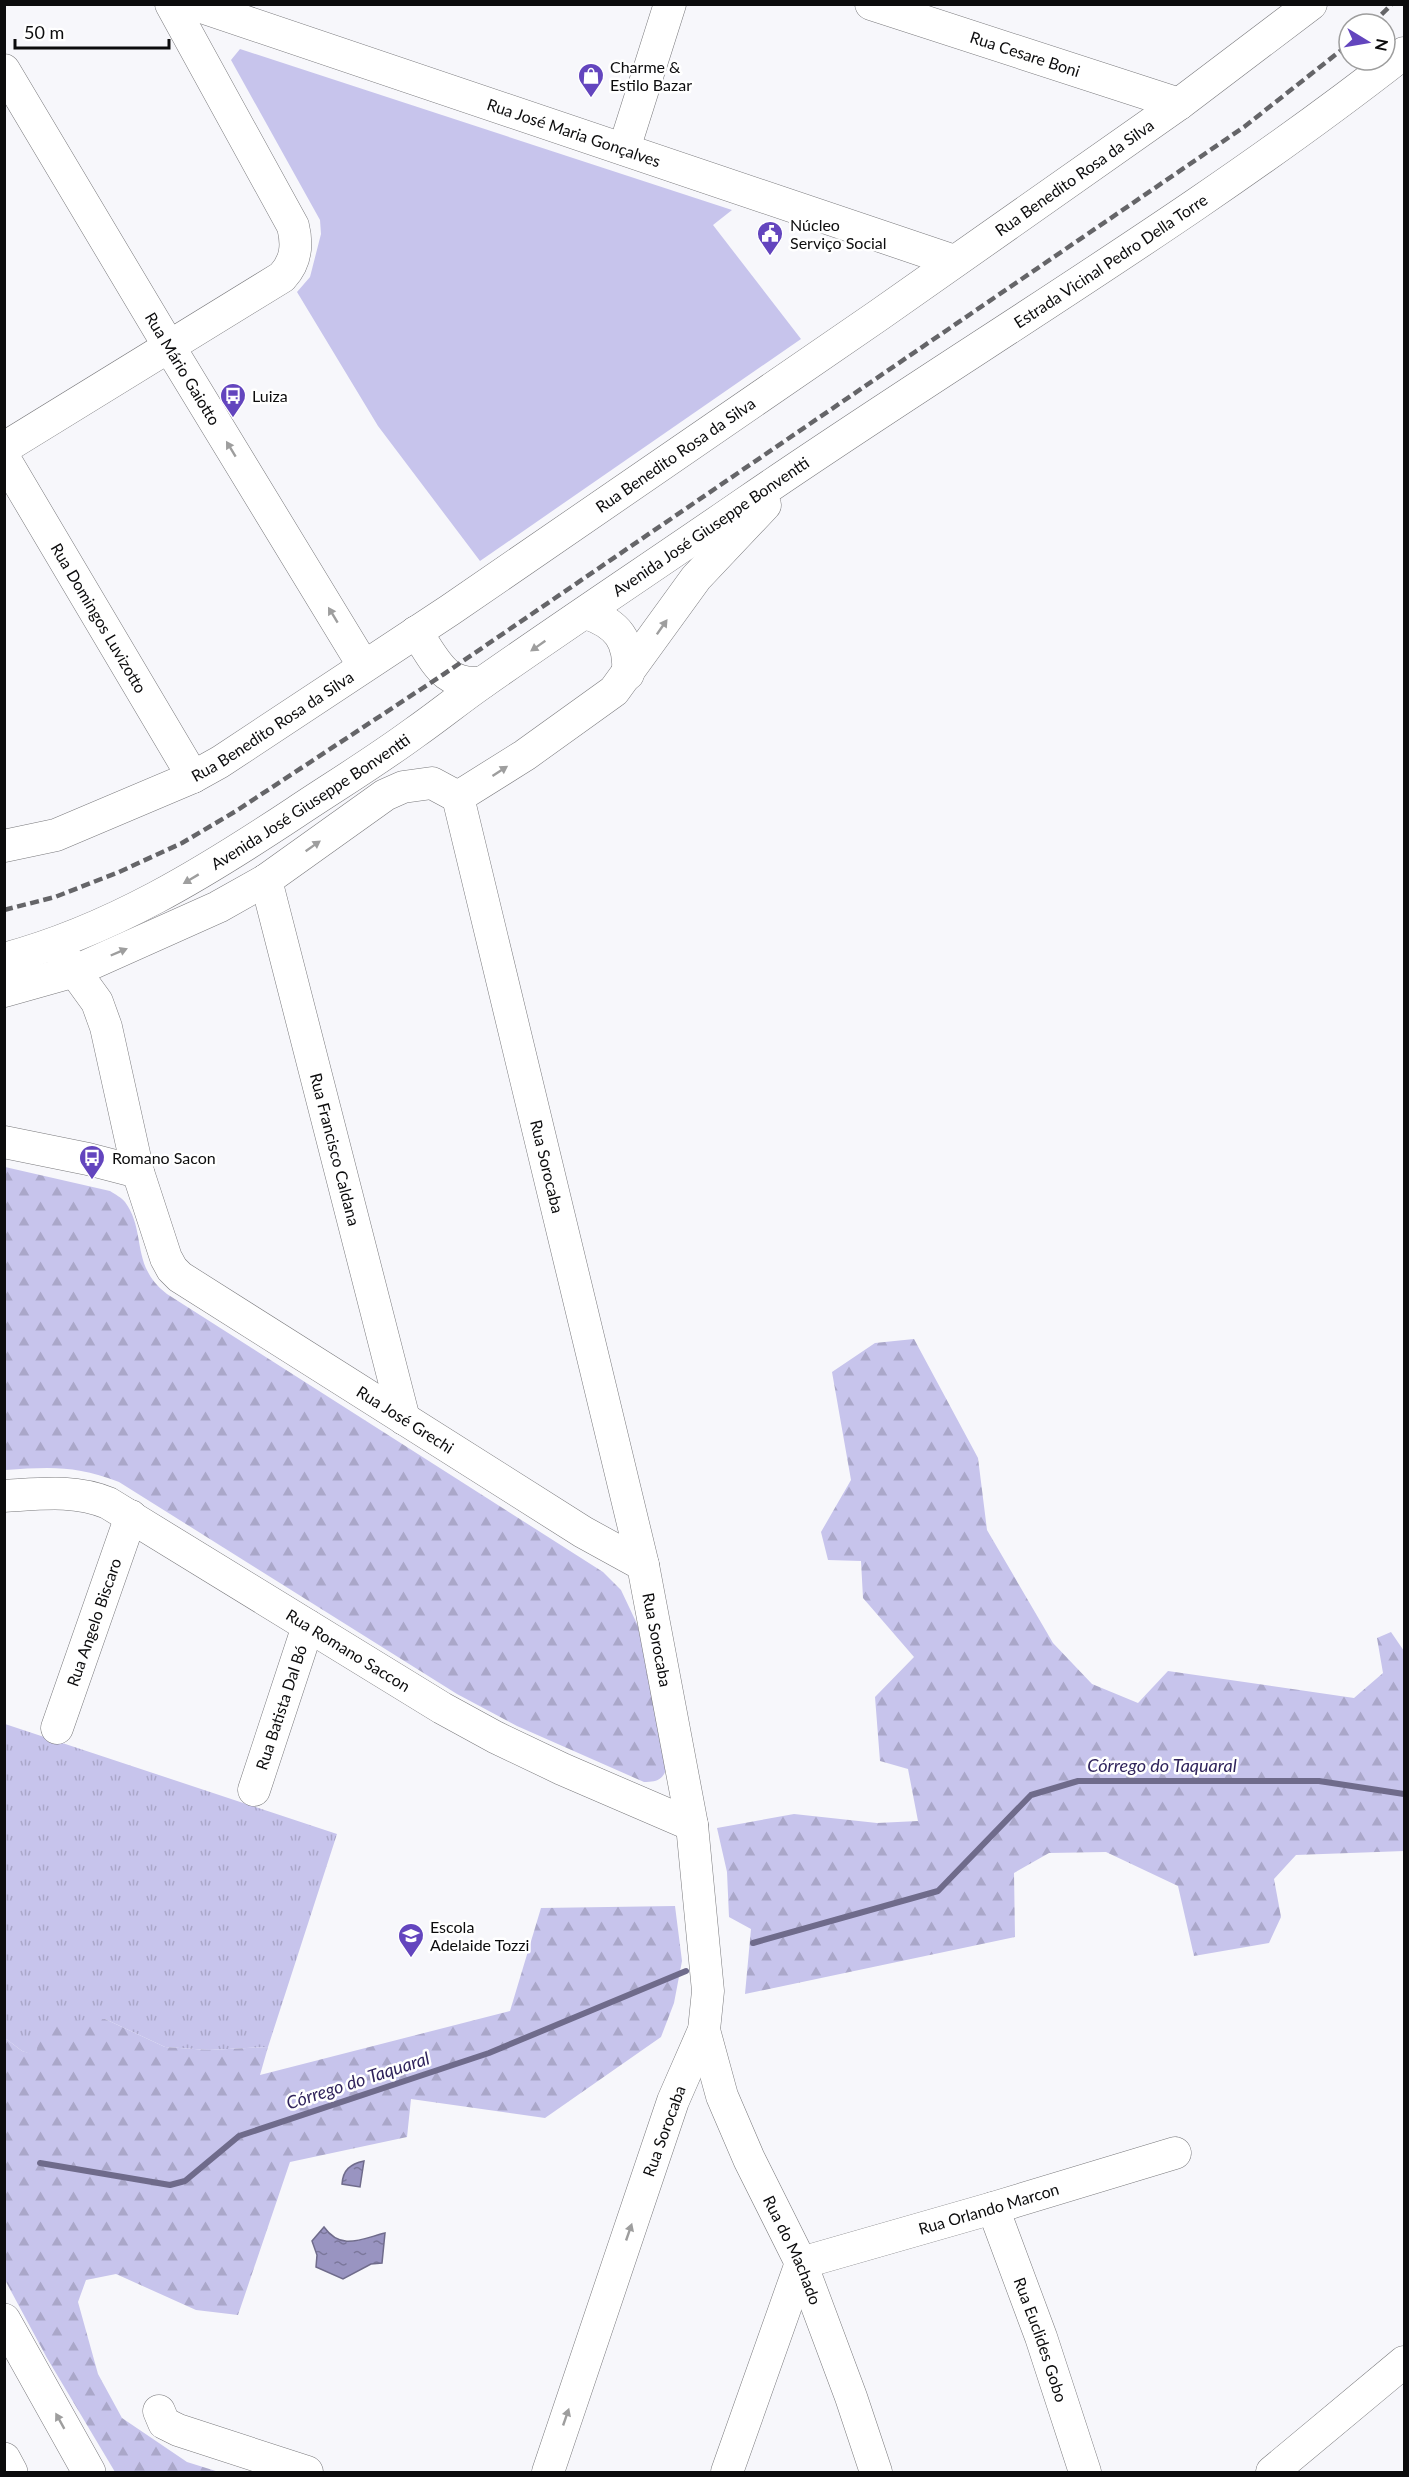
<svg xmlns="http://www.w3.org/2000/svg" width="1409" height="2477" font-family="Lato,sans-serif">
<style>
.grass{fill:url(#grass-tufts)}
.forest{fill:url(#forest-firs)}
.pitch{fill:#c7c4ec}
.water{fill:url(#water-ripples);stroke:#6f6b8b;stroke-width:1.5}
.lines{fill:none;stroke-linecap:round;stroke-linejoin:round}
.stream{stroke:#6f6b8b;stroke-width:6}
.minor-casing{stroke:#79797c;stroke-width:33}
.highway-casing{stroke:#79797c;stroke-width:34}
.minor{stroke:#fff;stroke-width:32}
.highway{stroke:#fff;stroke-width:33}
.rail{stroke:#656568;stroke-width:4.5;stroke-dasharray:9 4.5;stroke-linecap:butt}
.oneway{fill:#9e9e9e}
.labels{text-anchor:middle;stroke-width:5;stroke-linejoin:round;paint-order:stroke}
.street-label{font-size:16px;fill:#0c0c0d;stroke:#fff}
.poi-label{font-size:16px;fill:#0c0c0d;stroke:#fff;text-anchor:start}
.water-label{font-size:18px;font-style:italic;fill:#30245c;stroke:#fff}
</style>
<defs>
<pattern id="grass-tufts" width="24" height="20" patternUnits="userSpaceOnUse" patternTransform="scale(1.5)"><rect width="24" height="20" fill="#c7c4ec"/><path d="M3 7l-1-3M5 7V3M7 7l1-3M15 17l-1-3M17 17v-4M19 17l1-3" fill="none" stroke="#aaa7c9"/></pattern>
<pattern id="forest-firs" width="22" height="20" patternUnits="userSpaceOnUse" patternTransform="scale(1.5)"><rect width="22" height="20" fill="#c7c4ec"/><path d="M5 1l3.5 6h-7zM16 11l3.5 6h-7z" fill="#aaa7c9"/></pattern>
<pattern id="water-ripples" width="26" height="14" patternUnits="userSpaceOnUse" patternTransform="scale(1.5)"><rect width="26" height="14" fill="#9994c1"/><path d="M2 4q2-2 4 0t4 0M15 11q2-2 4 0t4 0" fill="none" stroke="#7b779b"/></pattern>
</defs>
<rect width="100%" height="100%" fill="#f7f7fb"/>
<path class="grass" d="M 5,1724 L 337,1834 L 268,2047 L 209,2050 L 165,2047 L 105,2019 L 36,2056 L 22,2051 L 5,2038 Z"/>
<g class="forest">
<path d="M 5,1167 L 110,1191 C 115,1194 122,1198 125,1202 C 147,1232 130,1266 167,1294 L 603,1572 L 621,1590 L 638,1626 L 667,1764 C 665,1779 658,1782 644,1782 L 517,1726 L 457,1694 L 119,1482 C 75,1465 50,1467 5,1470 Z"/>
<path d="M 914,1339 L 978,1458 L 987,1530 L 1053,1643 L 1092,1684 L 1138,1703 L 1168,1671 L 1354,1698 L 1383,1673 L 1377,1638 L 1391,1632 L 1404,1651 L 1404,1851 L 1296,1855 L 1274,1879 L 1281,1917 L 1269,1943 L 1194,1956 L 1178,1886 L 1106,1852 L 1049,1853 L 1014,1873 L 1015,1937 L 745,1994 L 751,1929 L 729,1917 L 727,1872 L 717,1828 L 794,1814 L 877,1823 L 918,1821 L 908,1769 L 880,1761 L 875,1697 L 914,1657 L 863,1598 L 861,1561 L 828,1560 L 821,1532 L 851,1480 L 832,1372 L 875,1343 Z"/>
<path d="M 675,1906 L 682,1961 L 674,2003 L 661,2037 L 545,2118 L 411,2099 L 407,2137 L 290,2162 L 238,2315 L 196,2310 L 116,2274 L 86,2280 L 78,2302 L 98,2374 L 122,2418 L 187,2462 L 219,2472 L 115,2472 L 47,2358 L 5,2280 L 5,2038 L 22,2051 L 36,2055 L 41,2023 L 105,2019 L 165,2047 L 209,2050 L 268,2047 L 260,2075 L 510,2011 L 541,1908 Z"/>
</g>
<path class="pitch" d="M 240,49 L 732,210 L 713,225 L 801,339 L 480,561 L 378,426 L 297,292 L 310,277 L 321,234 L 320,220 L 231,60 Z"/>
<g class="water">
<path d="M 364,2161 L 360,2187 L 342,2184 C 343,2170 350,2164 364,2161 Z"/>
<path d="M 324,2227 C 341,2251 361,2239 385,2233 L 382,2263 L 371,2264 L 343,2279 L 316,2267 L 317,2255 L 312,2241 Z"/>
</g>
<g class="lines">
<g class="stream">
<path d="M 753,1943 L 938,1891 L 1031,1795 L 1078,1781 L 1319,1781 L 1404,1794"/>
<path d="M 40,2163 L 170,2185 L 185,2181 L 239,2136 L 489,2053 L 686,1971"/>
</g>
<defs>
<g id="minor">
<path id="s1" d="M 193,4 L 954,261"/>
<path id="s2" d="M 871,4 L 1179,104"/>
<path id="s3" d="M 4,70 L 170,348 L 363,665"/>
<path d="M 624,149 L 670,4"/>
<path d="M 4,448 L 282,277 C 296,262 298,246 293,226 L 171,4"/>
<path id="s4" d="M 4,458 L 193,777"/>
<path d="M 586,613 C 618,624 630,640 628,674"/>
<path d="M 416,632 C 435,659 444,688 483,682"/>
<path id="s5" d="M 458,797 L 643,1565 L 692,1825 L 708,1991 L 704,2030 L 673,2101 L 548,2472"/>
<path id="s6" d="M 4,846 L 56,835 L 193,777 L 220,762 L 450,610 L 879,315 L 1179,104 L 1311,4"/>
<path id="s7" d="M 266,880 L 404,1419"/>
<path id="s8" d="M 63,955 L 97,1002 L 106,1027 L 138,1172 L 166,1258 L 172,1269 L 180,1277 L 583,1532 L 643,1565"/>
<path id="s9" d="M 4,959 C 112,930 204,873 296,812 C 335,786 376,761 414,733 C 437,717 459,699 482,683 C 569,622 658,563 745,503 C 964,352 1195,217 1404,53"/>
<path d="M 4,991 L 75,971 L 218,907 L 266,880 L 385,795 L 403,787 L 432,783 L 458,797 L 525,755 L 614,691 L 696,578 L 765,505"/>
<path d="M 4,1142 L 88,1159 L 138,1172"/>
<path id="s10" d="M 4,1496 C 40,1494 74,1489 108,1503 L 442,1708 L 495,1737 L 562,1769 L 692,1825"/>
<path id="s11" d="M 57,1728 L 131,1516"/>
<path id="s12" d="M 254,1790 L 308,1626"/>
<path id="s13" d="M 704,2030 L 722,2096 L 749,2159 L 801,2263 L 851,2397 L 876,2472"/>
<path id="s14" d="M 993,2208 L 1041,2337 L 1085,2472"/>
<path d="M 159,2411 L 164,2423 L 178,2430 L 307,2472"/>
<path id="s15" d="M 727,2472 L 801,2263 L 993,2208 L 1175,2153"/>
<path d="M 1272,2472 L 1404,2362"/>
</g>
<g id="highway">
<path d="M 4,2320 L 89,2472"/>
<path d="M 4,2459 L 11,2472"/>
</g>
</defs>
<use href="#minor" class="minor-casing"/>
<use href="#highway" class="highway-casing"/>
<use href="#minor" class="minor"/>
<use href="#highway" class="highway"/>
<g class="rail">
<path d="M 1372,24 L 1392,4"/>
<path d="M 4,910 L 55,897 L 119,872 L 182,843 L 236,811 L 444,674 L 1244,127 L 1349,44"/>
</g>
</g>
<defs><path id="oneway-solid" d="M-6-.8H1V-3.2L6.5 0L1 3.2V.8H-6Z" transform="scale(1.5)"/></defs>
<g class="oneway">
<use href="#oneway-solid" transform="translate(231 449) rotate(-121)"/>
<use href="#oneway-solid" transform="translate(333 615) rotate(-121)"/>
<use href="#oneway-solid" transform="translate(662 627) rotate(-55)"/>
<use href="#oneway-solid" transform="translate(538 646) rotate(145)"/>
<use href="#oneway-solid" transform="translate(500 771) rotate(-33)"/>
<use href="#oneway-solid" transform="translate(313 846) rotate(-35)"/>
<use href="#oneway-solid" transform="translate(191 879) rotate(149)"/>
<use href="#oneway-solid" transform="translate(119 952) rotate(-23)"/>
<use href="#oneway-solid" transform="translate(629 2232) rotate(-71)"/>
<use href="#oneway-solid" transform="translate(566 2417) rotate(-71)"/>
<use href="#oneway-solid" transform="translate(60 2421) rotate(-119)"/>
</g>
<defs>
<symbol id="shop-pin" viewBox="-11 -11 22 30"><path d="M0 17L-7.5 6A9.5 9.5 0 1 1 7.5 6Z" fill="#6345be" stroke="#fff"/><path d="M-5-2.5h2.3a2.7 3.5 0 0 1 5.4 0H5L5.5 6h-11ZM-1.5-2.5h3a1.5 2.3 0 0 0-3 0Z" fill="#fff"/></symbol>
<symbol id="civic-pin" viewBox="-11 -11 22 30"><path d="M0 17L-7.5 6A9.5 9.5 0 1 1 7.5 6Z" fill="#6345be" stroke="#fff"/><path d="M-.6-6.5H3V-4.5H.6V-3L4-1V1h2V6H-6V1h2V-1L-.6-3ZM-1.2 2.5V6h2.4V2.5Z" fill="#fff"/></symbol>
<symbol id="bus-pin" viewBox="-11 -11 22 30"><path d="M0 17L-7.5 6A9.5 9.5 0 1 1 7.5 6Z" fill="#6345be" stroke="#fff"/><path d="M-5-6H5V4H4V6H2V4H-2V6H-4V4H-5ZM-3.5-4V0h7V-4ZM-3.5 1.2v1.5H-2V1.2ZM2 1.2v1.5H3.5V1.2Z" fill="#fff"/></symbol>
<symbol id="school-pin" viewBox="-11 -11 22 30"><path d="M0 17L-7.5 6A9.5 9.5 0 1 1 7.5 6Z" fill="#6345be" stroke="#fff"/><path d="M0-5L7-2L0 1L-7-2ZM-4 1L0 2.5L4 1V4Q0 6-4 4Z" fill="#fff"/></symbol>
</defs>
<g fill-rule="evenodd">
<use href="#shop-pin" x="576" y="61" width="30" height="40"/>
<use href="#civic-pin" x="755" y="219" width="30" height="40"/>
<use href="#bus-pin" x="218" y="381" width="30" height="40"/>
<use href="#bus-pin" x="77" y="1143" width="30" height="40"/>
<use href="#school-pin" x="396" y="1921" width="30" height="40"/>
</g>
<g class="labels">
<g class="street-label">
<text dy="6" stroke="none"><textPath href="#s2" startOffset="162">Rua Cesare Boni</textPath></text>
<text dy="6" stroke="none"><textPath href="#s1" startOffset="402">Rua José Maria Gonçalves</textPath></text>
<text dy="6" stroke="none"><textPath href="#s6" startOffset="1268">Rua Benedito Rosa da Silva</textPath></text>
<text dy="6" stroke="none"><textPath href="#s9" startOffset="1312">Estrada Vicinal Pedro Della Torre</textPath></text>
<text dy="6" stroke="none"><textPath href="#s3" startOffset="348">Rua Mário Gaiotto</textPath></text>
<text dy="6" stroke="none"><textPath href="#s6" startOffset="782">Rua Benedito Rosa da Silva</textPath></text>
<text dy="6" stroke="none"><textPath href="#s9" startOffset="832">Avenida José Giuseppe Bonventti</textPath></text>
<text dy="6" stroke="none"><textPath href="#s4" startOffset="186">Rua Domingos Luvizotto</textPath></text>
<text dy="6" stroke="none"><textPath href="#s6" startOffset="296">Rua Benedito Rosa da Silva</textPath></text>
<text dy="6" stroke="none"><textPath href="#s9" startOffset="346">Avenida José Giuseppe Bonventti</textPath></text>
<text dy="6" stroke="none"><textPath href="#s7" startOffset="278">Rua Francisco Caldana</textPath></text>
<text dy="6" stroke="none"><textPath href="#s5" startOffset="380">Rua Sorocaba</textPath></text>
<text dy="6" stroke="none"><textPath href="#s8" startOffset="614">Rua José Grechi</textPath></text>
<text dy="6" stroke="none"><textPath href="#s11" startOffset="112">Rua Angelo Biscaro</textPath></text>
<text dy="6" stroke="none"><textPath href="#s5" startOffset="866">Rua Sorocaba</textPath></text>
<text dy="6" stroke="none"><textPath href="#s10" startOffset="387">Rua Romano Saccon</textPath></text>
<text dy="6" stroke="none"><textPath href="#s12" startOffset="87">Rua Batista Dal Bó</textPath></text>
<text transform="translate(664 2131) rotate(-70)" y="6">Rua Sorocaba</text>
<text dy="6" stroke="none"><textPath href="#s15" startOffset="417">Rua Orlando Marcon</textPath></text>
<text dy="6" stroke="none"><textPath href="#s13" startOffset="238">Rua do Machado</textPath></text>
<text dy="6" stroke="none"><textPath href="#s14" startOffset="140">Rua Euclides Gobo</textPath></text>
</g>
<g class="poi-label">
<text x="610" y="73">Charme &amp;<tspan x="610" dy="18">Estilo Bazar</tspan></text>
<text x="790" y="231">Núcleo<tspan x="790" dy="18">Serviço Social</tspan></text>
<text x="252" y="402">Luiza</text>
<text x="112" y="1164">Romano Sacon</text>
<text x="430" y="1933">Escola<tspan x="430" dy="18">Adelaide Tozzi</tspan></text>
</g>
<g class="water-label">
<text x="1162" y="1772">Córrego do Taquaral</text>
<text transform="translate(358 2081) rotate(-18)" y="6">Córrego do Taquaral</text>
</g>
</g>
<rect width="1409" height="2477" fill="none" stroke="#0c0c0d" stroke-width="12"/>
<g transform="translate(1367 42) rotate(101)"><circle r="28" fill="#ffffff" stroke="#9e9e9e" stroke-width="1.5"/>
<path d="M0-4.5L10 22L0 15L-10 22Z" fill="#6345be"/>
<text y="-9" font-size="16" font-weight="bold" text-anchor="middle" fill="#0c0c0d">N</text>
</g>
<path d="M15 39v9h154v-9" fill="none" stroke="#0c0c0d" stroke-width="3"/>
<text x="24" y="39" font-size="18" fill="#0c0c0d" stroke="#ffffff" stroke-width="4.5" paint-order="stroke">50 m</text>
</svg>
